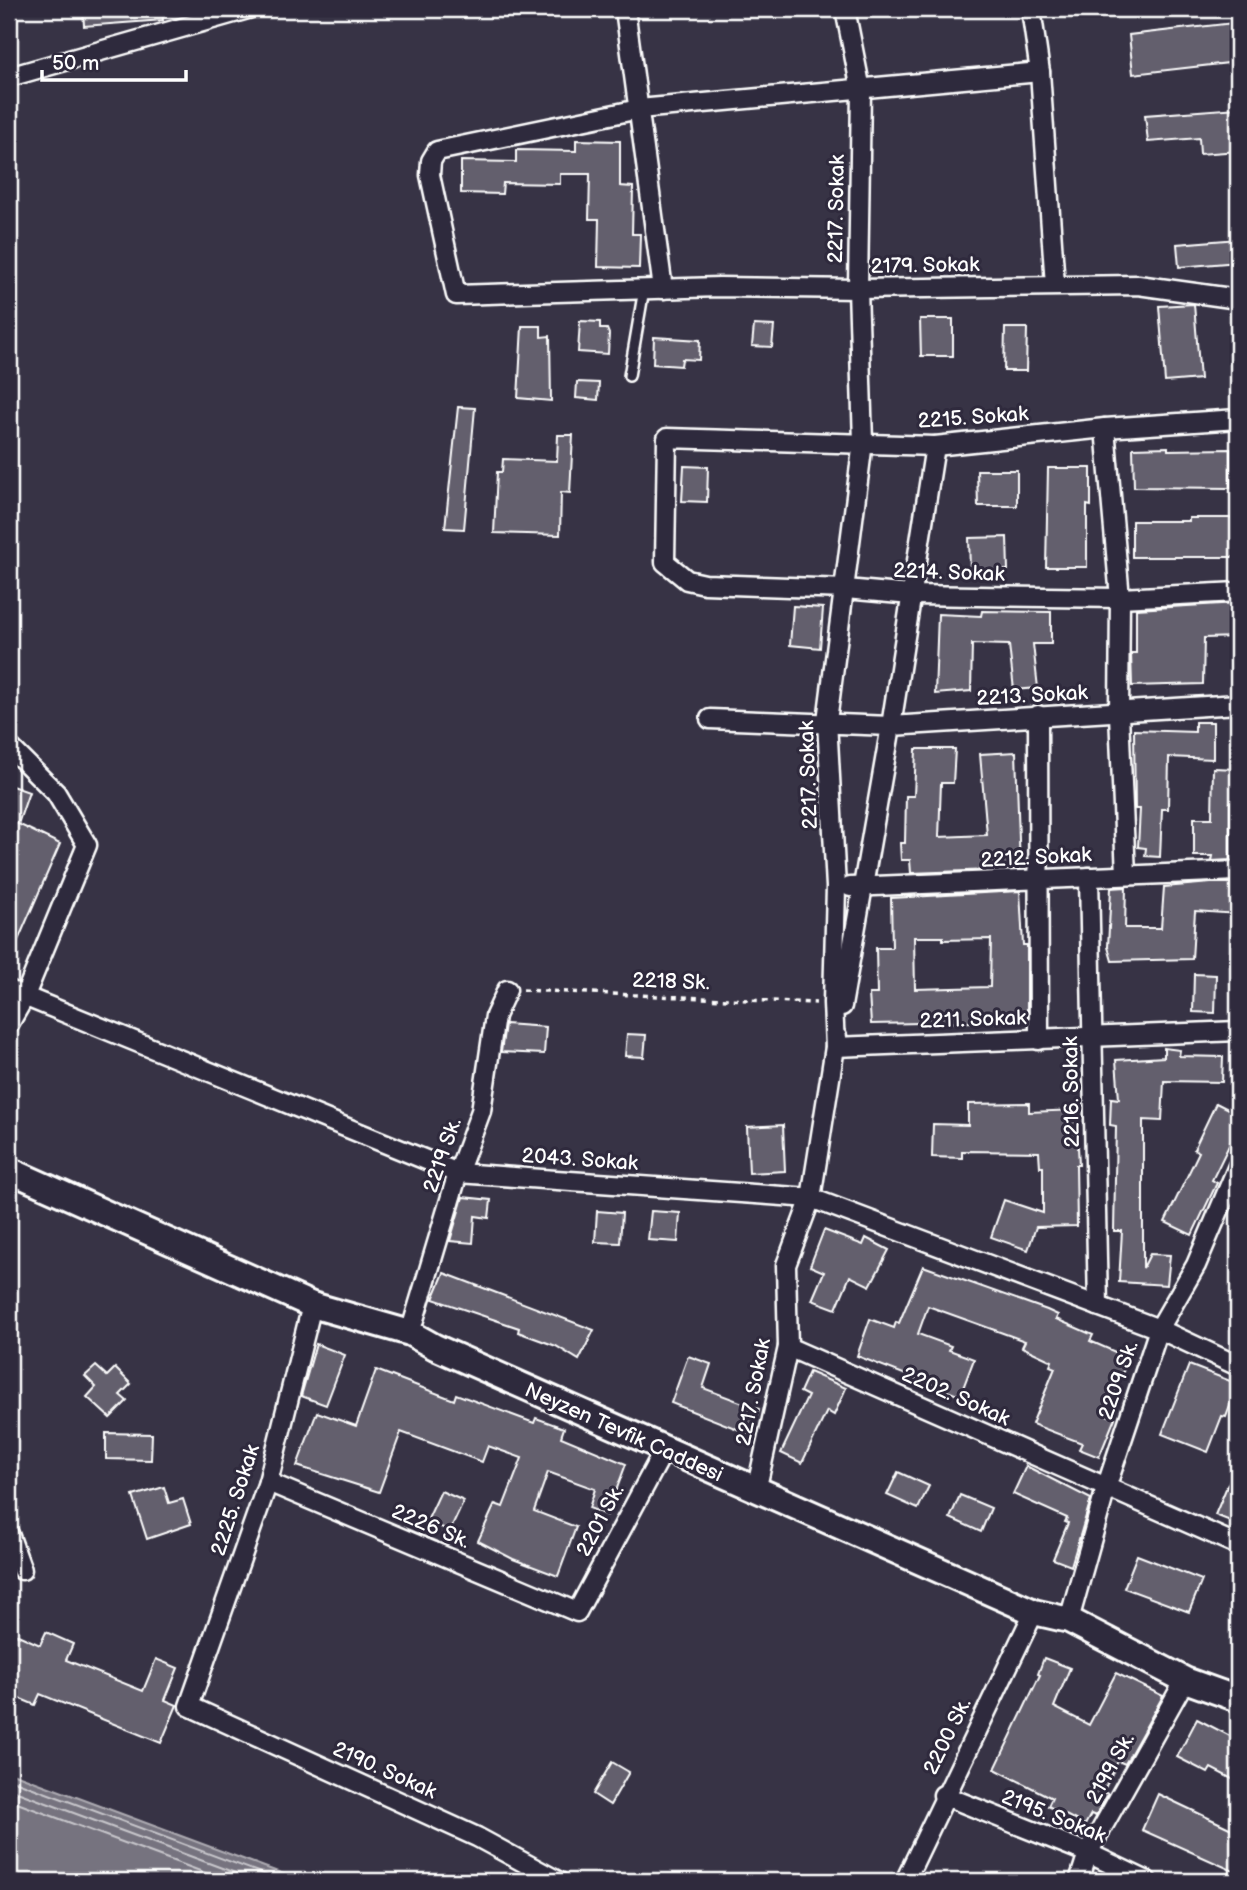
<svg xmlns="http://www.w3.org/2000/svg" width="1247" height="1890" font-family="'Balsamiq Sans',sans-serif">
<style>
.water{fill:#76737f;stroke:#adabb2;stroke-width:2}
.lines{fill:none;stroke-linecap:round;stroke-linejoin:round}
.shore{stroke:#c8c7cc;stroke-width:2}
.building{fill:#635f6d;stroke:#fff;stroke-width:2;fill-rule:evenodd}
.lane-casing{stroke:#fff;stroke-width:14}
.street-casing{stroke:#fff;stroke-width:23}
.secondary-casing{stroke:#fff;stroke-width:30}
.path{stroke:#fff;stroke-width:3.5;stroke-dasharray:5 5;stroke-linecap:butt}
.lane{stroke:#2f2a3d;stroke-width:9}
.street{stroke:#2f2a3d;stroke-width:18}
.secondary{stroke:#2f2a3d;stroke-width:24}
.labels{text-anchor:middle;stroke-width:6;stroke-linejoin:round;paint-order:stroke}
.street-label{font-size:21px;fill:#fff;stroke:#2f2a3d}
</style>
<rect width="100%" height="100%" fill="#373345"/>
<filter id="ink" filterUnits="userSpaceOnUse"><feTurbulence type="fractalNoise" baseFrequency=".0143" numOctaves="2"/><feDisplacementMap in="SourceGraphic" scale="14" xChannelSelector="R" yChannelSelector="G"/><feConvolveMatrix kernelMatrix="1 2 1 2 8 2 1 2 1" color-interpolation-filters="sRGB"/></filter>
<g filter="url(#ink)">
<path class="water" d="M 9,1772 L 302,1881 L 9,1881 Z"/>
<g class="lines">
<g class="shore">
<path d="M 9,1779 L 282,1881"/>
<path d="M 9,1789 L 257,1881"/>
<path d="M 9,1800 L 227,1881"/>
</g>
</g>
<g class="building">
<path d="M 83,9 L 162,9 L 163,20 L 84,26 Z"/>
<path d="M 1233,23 L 1237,62 L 1133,74 L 1129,35 Z"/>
<path d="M 1238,108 L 1238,151 L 1200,154 L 1199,138 L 1148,142 L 1145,115 Z"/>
<path d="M 576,140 L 620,141 L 620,186 L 633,187 L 632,234 L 640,234 L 639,268 L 598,267 L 599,219 L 589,219 L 590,174 L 560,174 L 560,184 L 503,183 L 502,194 L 461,193 L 461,161 L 516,162 L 516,150 L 576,151 Z"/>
<path d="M 1238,239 L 1238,262 L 1179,267 L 1177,244 Z"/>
<path d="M 1194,304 L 1200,379 L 1165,382 L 1159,306 Z"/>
<path d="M 920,319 L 953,319 L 953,356 L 921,356 Z"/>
<path d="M 580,321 L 600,322 L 600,329 L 607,329 L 609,334 L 608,354 L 578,352 Z"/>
<path d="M 754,325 L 774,326 L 772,347 L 752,346 Z"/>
<path d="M 522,326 L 541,326 L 541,337 L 550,336 L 551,401 L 518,398 Z"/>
<path d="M 1005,328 L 1027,328 L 1026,371 L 1004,371 Z"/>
<path d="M 654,337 L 700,340 L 699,360 L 682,359 L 681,366 L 653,364 Z"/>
<path d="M 577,382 L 599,383 L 598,400 L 576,398 Z"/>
<path d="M 458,407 L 475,408 L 464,529 L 445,528 Z"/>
<path d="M 558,435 L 573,435 L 570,493 L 561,492 L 560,535 L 494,533 L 497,472 L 502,472 L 503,459 L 557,461 Z"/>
<path d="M 1168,447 L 1168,450 L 1230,449 L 1230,488 L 1134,487 L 1133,448 Z"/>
<path d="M 684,466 L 708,467 L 707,502 L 682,501 Z"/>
<path d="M 1048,468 L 1091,468 L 1091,506 L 1087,505 L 1087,567 L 1046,567 Z"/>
<path d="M 977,470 L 1017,470 L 1017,506 L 978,506 Z"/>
<path d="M 1189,518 L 1237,518 L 1238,557 L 1132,557 L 1132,521 L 1189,521 Z"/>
<path d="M 1007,537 L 1008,570 L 970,570 L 969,538 Z"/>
<path d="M 1238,603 L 1238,637 L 1204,638 L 1203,684 L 1132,686 L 1131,653 L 1136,653 L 1136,609 Z"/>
<path d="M 793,606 L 823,608 L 820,648 L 790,645 Z"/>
<path d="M 982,611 L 1051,612 L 1051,644 L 1033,644 L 1038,688 L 1014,690 L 1009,645 L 972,644 L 971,691 L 935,694 L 938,614 L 981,616 Z"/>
<path d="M 1195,722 L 1213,722 L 1213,759 L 1169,757 L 1168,809 L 1162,809 L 1160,857 L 1145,856 L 1146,848 L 1138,847 L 1140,809 L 1135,809 L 1134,730 L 1195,732 Z"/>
<path d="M 916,749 L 955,749 L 953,783 L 941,783 L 939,837 L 987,835 L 980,754 L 1016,752 L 1020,869 L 911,873 L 910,860 L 901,860 L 900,843 L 905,843 L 906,796 L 914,796 Z"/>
<path d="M 1213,768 L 1238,769 L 1238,803 L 1230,803 L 1230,860 L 1212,861 L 1213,856 L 1194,856 L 1194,818 L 1212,818 Z"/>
<path d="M 9,785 L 29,792 L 18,824 L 60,844 L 9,961 Z"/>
<path d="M 1211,883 L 1238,883 L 1238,914 L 1195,911 L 1192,959 L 1112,961 L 1108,947 L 1111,888 L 1126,887 L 1125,928 L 1161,928 L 1164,887 Z"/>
<path d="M 1020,891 L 1023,945 L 1027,945 L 1027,1021 L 871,1024 L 869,994 L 877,994 L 876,948 L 892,948 L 891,898 ZM 914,937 L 943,937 L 943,940 L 991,939 L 990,987 L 915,989 Z"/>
<path d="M 1194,974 L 1216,975 L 1215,1013 L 1193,1012 Z"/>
<path d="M 505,1024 L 546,1027 L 544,1054 L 501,1052 Z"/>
<path d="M 627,1034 L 646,1035 L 644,1057 L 625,1056 Z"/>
<path d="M 1164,1048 L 1180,1050 L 1179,1056 L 1223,1057 L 1222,1082 L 1164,1081 L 1162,1121 L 1143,1120 L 1143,1268 L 1150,1254 L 1170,1255 L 1167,1285 L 1119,1282 L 1122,1231 L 1114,1231 L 1116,1126 L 1110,1125 L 1111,1098 L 1119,1099 L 1116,1060 L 1164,1057 Z"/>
<path d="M 1029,1103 L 1029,1112 L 1076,1110 L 1079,1165 L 1076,1165 L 1077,1226 L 1036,1227 L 1028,1250 L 991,1237 L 1004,1200 L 1043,1213 L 1043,1167 L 1040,1167 L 1039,1152 L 962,1151 L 962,1158 L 932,1157 L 933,1124 L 968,1125 L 968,1104 Z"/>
<path d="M 1216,1103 L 1238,1114 L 1238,1127 L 1212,1180 L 1217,1183 L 1192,1235 L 1165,1222 L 1199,1152 L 1194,1149 Z"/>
<path d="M 783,1125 L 785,1171 L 749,1173 L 747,1127 Z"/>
<path d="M 463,1197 L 491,1200 L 489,1218 L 475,1216 L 473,1243 L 450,1241 Z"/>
<path d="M 597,1211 L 622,1213 L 620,1243 L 595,1242 Z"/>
<path d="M 651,1211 L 680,1213 L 678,1242 L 648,1240 Z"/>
<path d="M 824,1230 L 863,1245 L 866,1238 L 889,1250 L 870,1286 L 850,1276 L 836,1309 L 812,1300 L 824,1272 L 810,1266 Z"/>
<path d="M 923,1266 L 1047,1310 L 1058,1315 L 1056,1319 L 1093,1335 L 1090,1341 L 1129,1358 L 1104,1414 L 1115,1418 L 1099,1457 L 1079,1449 L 1082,1443 L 1032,1424 L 1055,1368 L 1050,1366 L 1052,1361 L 1022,1347 L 1025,1341 L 928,1306 L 918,1334 L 951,1346 L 949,1350 L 974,1359 L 960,1396 L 857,1356 L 870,1319 L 894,1328 L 896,1322 L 899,1323 Z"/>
<path d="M 444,1273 L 594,1330 L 579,1360 L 556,1346 L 518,1332 L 519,1328 L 433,1299 Z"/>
<path d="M 316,1344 L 345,1355 L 326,1405 L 301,1396 Z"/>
<path d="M 688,1356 L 711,1364 L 703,1388 L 759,1409 L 750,1434 L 671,1403 Z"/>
<path d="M 1189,1365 L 1238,1384 L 1226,1417 L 1222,1416 L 1208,1452 L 1162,1434 Z"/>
<path d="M 96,1366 L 107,1376 L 115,1368 L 131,1384 L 120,1395 L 127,1401 L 110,1418 L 87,1397 L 96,1387 L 85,1376 Z"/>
<path d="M 376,1370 L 454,1400 L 456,1394 L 534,1423 L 536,1418 L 564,1428 L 561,1437 L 626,1464 L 607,1515 L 589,1508 L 595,1489 L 548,1472 L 534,1511 L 576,1527 L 558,1576 L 513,1559 L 478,1541 L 495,1504 L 503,1507 L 522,1458 L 488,1446 L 482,1462 L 401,1432 L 379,1492 L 297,1466 L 317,1412 L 356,1426 Z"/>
<path d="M 809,1372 L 846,1388 L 834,1415 L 827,1411 L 802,1463 L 781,1453 L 808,1396 L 800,1392 Z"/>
<path d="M 106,1433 L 152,1434 L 151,1460 L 106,1459 Z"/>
<path d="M 1238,1460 L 1238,1524 L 1215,1515 Z"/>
<path d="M 1026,1466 L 1091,1499 L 1071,1566 L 1053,1559 L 1068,1523 L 1065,1522 L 1067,1518 L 1013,1494 Z"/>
<path d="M 898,1472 L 929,1486 L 918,1509 L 887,1495 Z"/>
<path d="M 164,1487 L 169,1503 L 183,1499 L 191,1524 L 147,1539 L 133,1496 Z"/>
<path d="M 441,1491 L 464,1501 L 450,1531 L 427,1521 Z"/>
<path d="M 960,1495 L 991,1508 L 981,1532 L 950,1518 Z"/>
<path d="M 1137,1555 L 1202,1580 L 1189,1612 L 1124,1588 Z"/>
<path d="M 9,1631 L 40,1645 L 46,1632 L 73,1644 L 66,1660 L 143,1691 L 156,1659 L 178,1668 L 165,1700 L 177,1705 L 161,1743 L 40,1694 L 35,1705 L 9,1694 Z"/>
<path d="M 1044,1658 L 1070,1668 L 1054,1707 L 1089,1725 L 1116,1673 L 1163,1696 L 1125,1764 L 1118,1761 L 1103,1792 L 1108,1794 L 1096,1816 L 1091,1814 L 1085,1825 L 1048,1806 L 1052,1798 L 995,1769 L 1040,1675 L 1038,1674 Z"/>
<path d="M 1197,1719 L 1238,1740 L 1238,1782 L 1211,1768 L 1208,1773 L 1177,1757 Z"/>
<path d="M 612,1762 L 629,1772 L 610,1805 L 593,1794 Z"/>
<path d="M 1158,1794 L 1238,1832 L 1238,1873 L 1142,1830 Z"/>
</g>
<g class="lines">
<defs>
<path id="lane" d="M 629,376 L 644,289"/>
<g id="street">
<path d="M 625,9 L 663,289"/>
<path d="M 1031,9 L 1040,72 L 639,109 L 437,151 L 431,161 L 430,175 L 456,295 L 719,287 L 858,289 L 1138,285 L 1238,299"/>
<path d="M 1040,72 L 1055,285"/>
<path d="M 9,77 L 248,9"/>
<path d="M 1238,419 L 1105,428 L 935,446 L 667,438 L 665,562 L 687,580 L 705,584 L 846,589 L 911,595 L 1120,598 L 1238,592"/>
<path d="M 1105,428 L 1120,598 L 1119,714 L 1126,875"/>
<path d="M 1038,715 L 1039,1040"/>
<path d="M 710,719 L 891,726 L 1238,704"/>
<path d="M 9,746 L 56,793 L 87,845 L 24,998 L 9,1024"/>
<path d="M 1089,877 L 1098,1306"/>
<path d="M 850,887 L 1238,871"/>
<path d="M 9,990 L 458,1173 L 811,1198 L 1159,1329 L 1238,1366"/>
<path d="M 842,1006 L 891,726 L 935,446"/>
<path d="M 837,1037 L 835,1047 L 1238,1031"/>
<path d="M 312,1305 L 268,1482 L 189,1706 L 477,1837 L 558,1881"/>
<path d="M 410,1333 L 458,1173 L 481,1111 L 495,1016 L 507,990"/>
<path d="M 788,1347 L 1238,1545"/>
<path d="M 268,1482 L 577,1612 L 664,1450"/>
<path d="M 756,1491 L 788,1347 L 786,1265 L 811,1198 L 835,1047 L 833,1003 L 836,887 L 827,721 L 863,442 L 858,289 L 861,90 L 845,9"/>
<path d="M 9,1534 L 22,1570"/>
<path d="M 1069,1620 L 1106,1488 L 1159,1329 L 1196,1265 L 1238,1166"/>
<path d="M 943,1795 L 1088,1853 L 1147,1881"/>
<path d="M 905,1881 L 1034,1612"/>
<path d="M 1079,1881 L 1088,1853 L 1185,1680"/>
</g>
<path id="secondary" d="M 9,1170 L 312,1305 L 410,1333 L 435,1347 L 1034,1612 L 1069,1620 L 1185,1680 L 1238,1699"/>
</defs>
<use href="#lane" class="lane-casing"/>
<use href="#street" class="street-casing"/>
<use href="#secondary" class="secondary-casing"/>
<path class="path" d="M 523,990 L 816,1003"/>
<use href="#lane" class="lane"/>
<use href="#street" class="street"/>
<use href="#secondary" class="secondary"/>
</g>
</g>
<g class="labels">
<g class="street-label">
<text transform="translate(836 209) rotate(-89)" y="7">2217. Sokak</text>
<text transform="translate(925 265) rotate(-1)" y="7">2179. Sokak</text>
<text transform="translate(973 417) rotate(-4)" y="7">2215. Sokak</text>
<text transform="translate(949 572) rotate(2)" y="7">2214. Sokak</text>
<text transform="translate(1032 695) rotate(-3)" y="7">2213. Sokak</text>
<text transform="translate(808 775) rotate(-92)" y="7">2217. Sokak</text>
<text transform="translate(1036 857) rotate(-3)" y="7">2212. Sokak</text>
<text transform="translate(671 981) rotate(2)" y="7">2218 Sk.</text>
<text transform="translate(973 1019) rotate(-2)" y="7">2211. Sokak</text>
<text transform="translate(1071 1092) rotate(-91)" y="7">2216. Sokak</text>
<text transform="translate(442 1155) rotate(-71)" y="7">2219 Sk.</text>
<text transform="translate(580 1159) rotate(4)" y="7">2043. Sokak</text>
<text transform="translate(1118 1380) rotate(-71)" y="7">2209 Sk.</text>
<text transform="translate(753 1392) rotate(-79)" y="7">2217. Sokak</text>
<text transform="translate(956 1396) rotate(24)" y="7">2202. Sokak</text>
<text transform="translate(624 1432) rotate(24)" y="7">Neyzen Tevfik Caddesi</text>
<text transform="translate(235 1500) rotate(-72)" y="7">2225. Sokak</text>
<text transform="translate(600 1520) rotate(-62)" y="7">2201 Sk.</text>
<text transform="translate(431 1526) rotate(23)" y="7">2226 Sk.</text>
<text transform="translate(947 1736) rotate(-64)" y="7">2200 Sk.</text>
<text transform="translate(1110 1768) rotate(-61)" y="7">2199 Sk.</text>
<text transform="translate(385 1770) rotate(24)" y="7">2190. Sokak</text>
<text transform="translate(1054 1816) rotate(22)" y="7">2195. Sokak</text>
</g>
</g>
<rect width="1247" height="1890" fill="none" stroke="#2f2a3d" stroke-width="35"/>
<rect x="18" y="18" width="1212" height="1855" fill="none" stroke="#fff" stroke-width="2.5" filter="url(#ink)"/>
<path d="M42 70v10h144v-10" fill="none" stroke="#ffffff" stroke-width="3.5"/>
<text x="52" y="70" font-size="21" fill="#ffffff" stroke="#2f2a3d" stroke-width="5" paint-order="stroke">50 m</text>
</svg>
